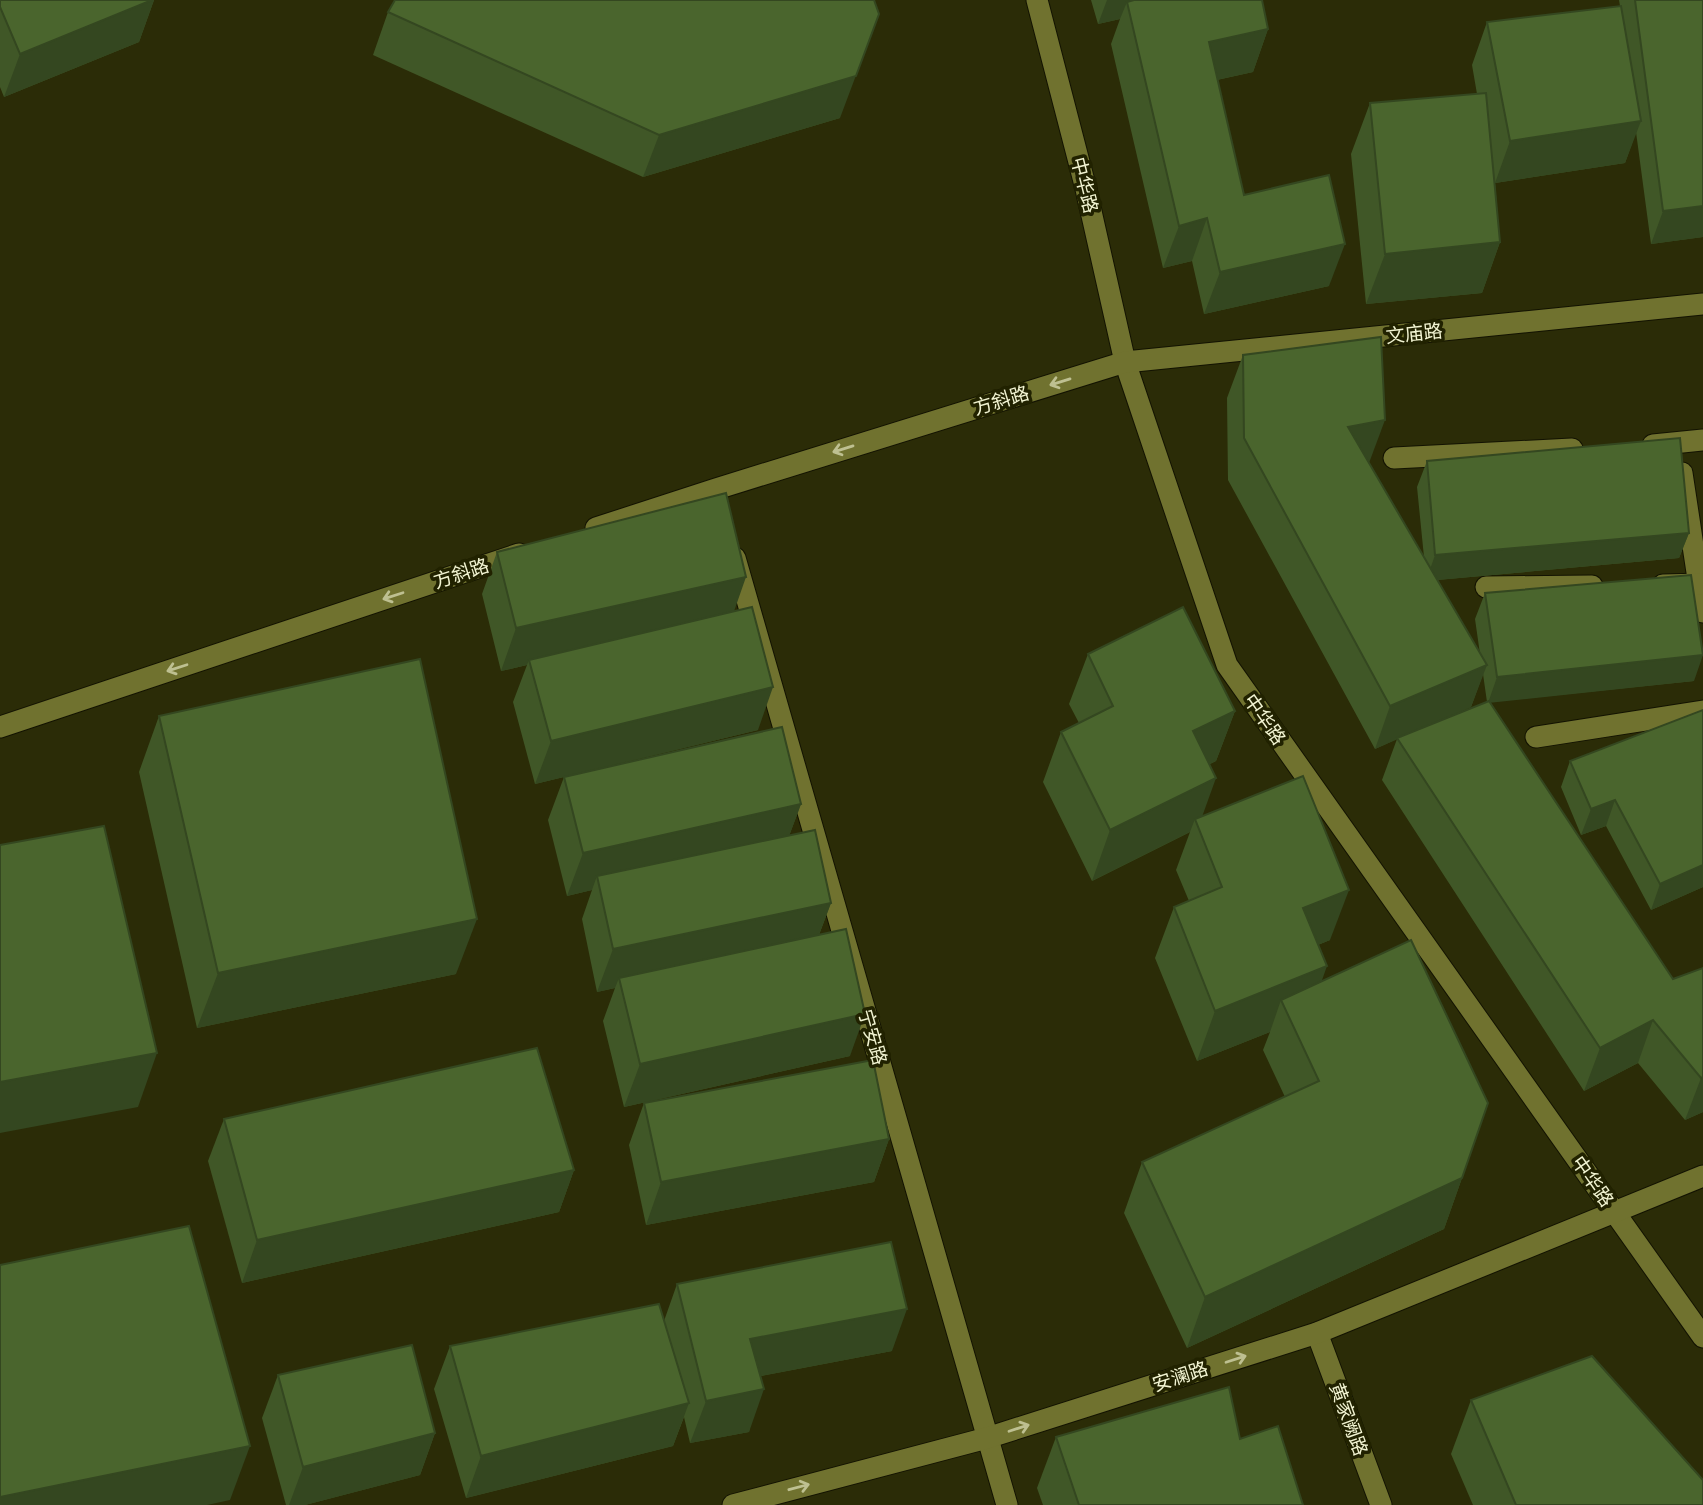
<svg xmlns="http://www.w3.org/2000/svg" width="1703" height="1505" font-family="Rubik,'Noto Sans SC',sans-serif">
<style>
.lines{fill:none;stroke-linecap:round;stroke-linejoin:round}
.minor-casing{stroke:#131302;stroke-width:23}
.minor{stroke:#70722f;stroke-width:21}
.wall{fill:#405727;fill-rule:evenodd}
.shaded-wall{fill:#344720}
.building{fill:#4a652d;stroke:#344720;stroke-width:2}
.oneway{stroke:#bec091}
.labels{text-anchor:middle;stroke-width:7;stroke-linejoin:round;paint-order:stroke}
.street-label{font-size:19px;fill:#f2f4d2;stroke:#212200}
</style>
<rect width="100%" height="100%" fill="#2b2c07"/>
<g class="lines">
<defs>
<g id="minor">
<path d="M 1037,0 L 1086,189 L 1125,362 L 1227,665 L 1703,1337"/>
<path d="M 1653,445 L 1703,440"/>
<path d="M 1394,458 L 1572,449"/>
<path d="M 1682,473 L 1703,612"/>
<path d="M 596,528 L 716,489 L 1125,362 L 1703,304"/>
<path d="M 735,558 L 1007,1505"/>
<path d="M 1663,585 L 1703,584"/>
<path d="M 1486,587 L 1592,586"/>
<path d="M 0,727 L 519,554"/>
<path d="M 1536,737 L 1703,711"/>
<path d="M 1317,1333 L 1381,1505"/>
<path d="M 733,1505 L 987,1438 L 1317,1333 L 1703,1176"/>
</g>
</defs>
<use href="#minor" class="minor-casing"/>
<use href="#minor" class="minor"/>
</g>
<g class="wall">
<path d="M 0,0 L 154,0 L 139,42 L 4,97 L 0,87 Z"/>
<path d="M 1091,0 L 1262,0 L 1268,29 L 1253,72 L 1217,80 L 1244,195 L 1329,286 L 1204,314 L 1192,261 L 1163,268 L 1111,44 L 1120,19 L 1098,24 Z"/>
<path d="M 1619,0 L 1703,0 L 1703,237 L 1651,244 L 1636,132 L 1625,163 L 1495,183 L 1500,242 L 1482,293 L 1366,304 L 1351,154 L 1370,103 L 1477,94 L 1472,65 L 1487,22 L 1620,6 Z"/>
<path d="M 388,12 L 840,118 L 643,177 L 373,55 Z"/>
<path d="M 1243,355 L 1369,463 L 1424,557 L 1417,487 L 1427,461 L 1689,533 L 1679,558 L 1437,580 L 1480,654 L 1475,619 L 1485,593 L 1694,681 L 1490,702 L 1673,979 L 1703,968 L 1703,1112 L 1685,1120 L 1638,1063 L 1584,1091 L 1382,780 L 1397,739 L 1375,749 L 1228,480 L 1227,398 ZM 1483,674 L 1487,702 L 1440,721 L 1471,707 Z"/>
<path d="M 497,552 L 734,611 L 758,730 L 535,784 L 513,702 L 527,665 L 501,671 L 482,594 Z"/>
<path d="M 1088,654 L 1235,711 L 1216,761 L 1210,764 L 1202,816 L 1330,940 L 1318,945 L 1322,981 L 1462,1178 L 1444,1229 L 1187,1348 L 1124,1213 L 1142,1162 L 1285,1097 L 1263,1050 L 1270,1032 L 1197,1061 L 1155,958 L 1174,907 L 1189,901 L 1176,870 L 1190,832 L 1092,881 L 1043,782 L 1061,732 L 1079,723 L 1069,704 Z"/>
<path d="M 1703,710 L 1703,887 L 1651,910 L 1606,826 L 1581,835 L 1561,787 L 1570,761 Z"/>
<path d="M 159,716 L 456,974 L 197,1028 L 139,772 Z"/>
<path d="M 564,777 L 801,804 L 789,836 L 831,903 L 819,935 L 850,1056 L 624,1107 L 603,1021 L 615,988 L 597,992 L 582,919 L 592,890 L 567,896 L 548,820 Z"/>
<path d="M 644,1103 L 889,1139 L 874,1182 L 646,1225 L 629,1145 Z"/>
<path d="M 224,1119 L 574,1170 L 559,1212 L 242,1283 L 208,1161 Z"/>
<path d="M 677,1284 L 892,1351 L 761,1376 L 749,1432 L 690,1443 L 684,1417 L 673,1446 L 466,1498 L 434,1389 L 450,1346 L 664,1321 Z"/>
<path d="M 278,1375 L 435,1433 L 420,1475 L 305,1505 L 286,1505 L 262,1418 Z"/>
<path d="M 1471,1400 L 1703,1505 L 1473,1505 L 1451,1454 Z"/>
<path d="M 1056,1437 L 1240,1439 L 1303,1505 L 1043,1505 L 1037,1488 Z"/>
</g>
<g class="shaded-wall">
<path d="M 152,0 L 154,0 L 139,42 L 4,97 L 20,54 Z"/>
<path d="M 1107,0 L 1194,0 L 1127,2 L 1120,19 L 1098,24 Z"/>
<path d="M 879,14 L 840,118 L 643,177 L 659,135 Z"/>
<path d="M 1268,29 L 1253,72 L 1193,85 L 1209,42 Z"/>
<path d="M 1641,121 L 1625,163 L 1495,183 L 1510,141 Z"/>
<path d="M 1703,206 L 1703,237 L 1651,244 L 1663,211 Z"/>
<path d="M 1207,218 L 1192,261 L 1163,268 L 1179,226 Z"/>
<path d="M 1500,242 L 1482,293 L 1366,304 L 1385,254 Z"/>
<path d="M 1345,244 L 1329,286 L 1204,314 L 1220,272 Z"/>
<path d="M 1385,420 L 1369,463 L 1348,427 Z"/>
<path d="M 1689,533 L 1679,558 L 1426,581 L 1435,555 Z"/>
<path d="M 746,577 L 731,620 L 529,660 L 527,665 L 501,671 L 516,628 Z"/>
<path d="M 1703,655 L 1694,681 L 1488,703 L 1497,677 Z"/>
<path d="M 1487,665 L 1471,707 L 1375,749 L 1390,706 Z"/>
<path d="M 773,687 L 758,730 L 535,784 L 551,741 Z"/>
<path d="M 1235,711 L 1216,761 L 1175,781 L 1193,731 Z"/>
<path d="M 1216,778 L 1198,828 L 1195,819 L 1190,832 L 1092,881 L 1110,830 Z"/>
<path d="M 1615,800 L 1606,826 L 1581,835 L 1591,809 Z"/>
<path d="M 801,804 L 785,847 L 597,876 L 592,890 L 567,896 L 583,853 Z"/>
<path d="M 1703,865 L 1703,887 L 1651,910 L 1660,884 Z"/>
<path d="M 1349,890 L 1330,940 L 1285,958 L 1303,908 Z"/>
<path d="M 831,903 L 815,945 L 619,978 L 615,988 L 597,992 L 613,949 Z"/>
<path d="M 477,919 L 456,974 L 197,1028 L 218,973 Z"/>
<path d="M 1327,966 L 1309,1017 L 1281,1000 L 1270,1032 L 1197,1061 L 1215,1011 Z"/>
<path d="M 865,1014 L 850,1056 L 624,1107 L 640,1064 Z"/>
<path d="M 1653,1020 L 1638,1063 L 1584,1091 L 1600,1048 Z"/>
<path d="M 157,1053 L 138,1107 L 0,1133 L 0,1082 Z"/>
<path d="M 1703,1077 L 1703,1112 L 1685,1120 L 1701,1078 Z"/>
<path d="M 889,1139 L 874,1182 L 646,1225 L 661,1182 Z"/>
<path d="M 574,1170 L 559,1212 L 242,1283 L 257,1240 Z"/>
<path d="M 1462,1178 L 1444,1229 L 1187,1348 L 1205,1297 Z"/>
<path d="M 907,1309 L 892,1351 L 735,1381 L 750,1339 Z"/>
<path d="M 764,1389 L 749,1432 L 690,1443 L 706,1401 Z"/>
<path d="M 689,1403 L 673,1446 L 466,1498 L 481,1456 Z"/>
<path d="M 435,1433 L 420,1475 L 305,1505 L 289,1505 L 303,1467 Z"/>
<path d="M 250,1446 L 230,1500 L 207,1505 L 0,1505 L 0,1497 Z"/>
</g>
<g class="building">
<path d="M 0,0 L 152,0 L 20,54 L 0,7 Z"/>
<path d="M 395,0 L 874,0 L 879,14 L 856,76 L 659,135 L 388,12 Z"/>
<path d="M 1134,0 L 1262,0 L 1268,29 L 1209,42 L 1244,195 L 1329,175 L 1345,244 L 1220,272 L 1207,218 L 1179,226 L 1127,2 Z"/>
<path d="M 1635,0 L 1703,0 L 1703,206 L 1663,211 Z"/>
<path d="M 1621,6 L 1641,121 L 1510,141 L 1487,22 Z"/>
<path d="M 1486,93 L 1500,242 L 1385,254 L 1370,103 Z"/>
<path d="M 1381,337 L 1385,420 L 1348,427 L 1487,665 L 1390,706 L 1244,438 L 1243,355 Z"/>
<path d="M 1680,438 L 1689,533 L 1435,555 L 1427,461 Z"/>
<path d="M 726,493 L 746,577 L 516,628 L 497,552 Z"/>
<path d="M 1691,575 L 1703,655 L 1497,677 L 1485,593 Z"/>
<path d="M 752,607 L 773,687 L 551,741 L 529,660 Z"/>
<path d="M 1183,607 L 1235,711 L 1193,731 L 1216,778 L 1110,830 L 1061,732 L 1113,706 L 1088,654 Z"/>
<path d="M 420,659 L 477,919 L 218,973 L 159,716 Z"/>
<path d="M 1489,701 L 1673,979 L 1703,968 L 1703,1077 L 1701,1078 L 1653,1020 L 1600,1048 L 1397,738 Z"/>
<path d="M 1703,710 L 1703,865 L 1660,884 L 1615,800 L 1591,809 L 1570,761 Z"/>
<path d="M 782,727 L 801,804 L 583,853 L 564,777 Z"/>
<path d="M 1303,776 L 1349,890 L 1303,908 L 1327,966 L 1215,1011 L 1174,907 L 1222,887 L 1195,819 Z"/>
<path d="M 104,826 L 157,1053 L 0,1082 L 0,845 Z"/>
<path d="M 815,830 L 831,903 L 613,949 L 597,876 Z"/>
<path d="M 846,929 L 865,1014 L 640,1064 L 619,978 Z"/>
<path d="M 1411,940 L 1488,1103 L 1462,1178 L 1205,1297 L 1142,1162 L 1319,1081 L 1281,1000 Z"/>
<path d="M 537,1048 L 574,1170 L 257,1240 L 224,1119 Z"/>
<path d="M 873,1060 L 889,1139 L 661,1182 L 644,1103 Z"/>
<path d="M 189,1226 L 250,1446 L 0,1497 L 0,1265 Z"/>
<path d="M 891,1242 L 907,1309 L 750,1339 L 764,1389 L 706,1401 L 677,1284 Z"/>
<path d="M 659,1304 L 689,1403 L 481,1456 L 450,1346 Z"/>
<path d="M 412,1345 L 435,1433 L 303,1467 L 278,1375 Z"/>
<path d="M 1592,1356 L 1703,1480 L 1703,1505 L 1516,1505 L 1471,1400 Z"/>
<path d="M 1229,1387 L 1240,1439 L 1278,1426 L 1303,1505 L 1079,1505 L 1056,1437 Z"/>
</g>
<defs><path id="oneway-shaft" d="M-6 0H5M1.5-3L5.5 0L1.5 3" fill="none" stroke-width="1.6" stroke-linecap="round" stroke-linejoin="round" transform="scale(1.75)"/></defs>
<g class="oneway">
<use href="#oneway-shaft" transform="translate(1060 382) rotate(163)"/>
<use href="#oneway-shaft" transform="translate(843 449) rotate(163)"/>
<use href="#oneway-shaft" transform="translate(393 596) rotate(162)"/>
<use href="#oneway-shaft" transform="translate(177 668) rotate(162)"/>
<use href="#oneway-shaft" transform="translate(1236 1359) rotate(-18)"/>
<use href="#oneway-shaft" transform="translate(1019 1428) rotate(-18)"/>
<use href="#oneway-shaft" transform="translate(799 1487) rotate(-15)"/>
</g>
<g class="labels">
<g class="street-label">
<text transform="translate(1085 185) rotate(76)" y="7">中华路</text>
<text transform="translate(1414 333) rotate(-6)" y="7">文庙路</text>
<text transform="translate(1001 400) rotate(-17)" y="7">方斜路</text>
<text transform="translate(461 573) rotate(-18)" y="7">方斜路</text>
<text transform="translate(1265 719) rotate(55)" y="7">中华路</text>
<text transform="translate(873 1037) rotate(74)" y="7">宁安路</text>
<text transform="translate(1593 1181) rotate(55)" y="7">中华路</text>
<text transform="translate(1180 1376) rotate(-18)" y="7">安澜路</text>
<text transform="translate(1349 1419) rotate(70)" y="7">黄家阙路</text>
</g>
</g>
</svg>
